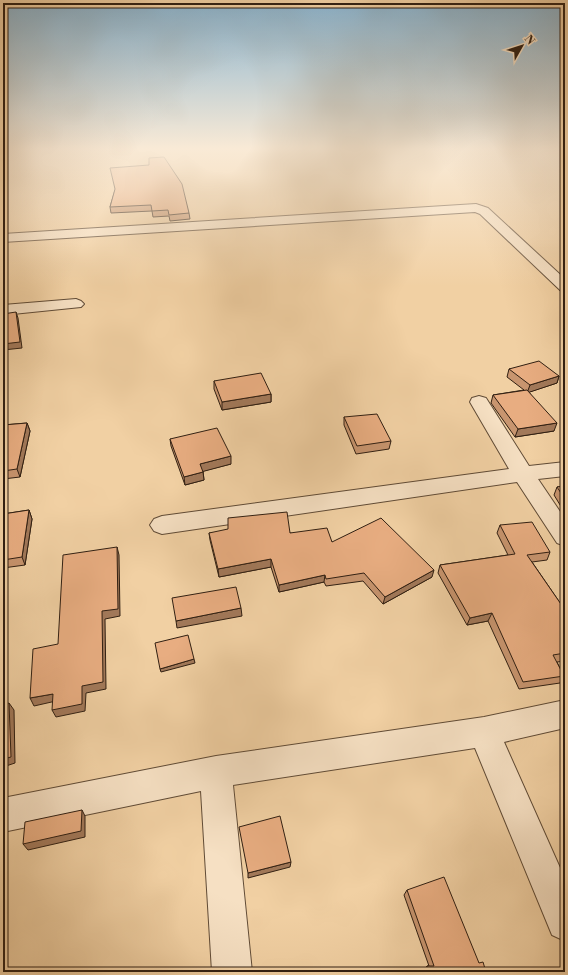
<svg xmlns="http://www.w3.org/2000/svg" width="568" height="975" font-family="'Libre Bodoni',serif">
<style>
.lines{fill:none;stroke-linecap:round;stroke-linejoin:round}
.minor-casing{stroke:#604b36;stroke-width:2}
.minor{fill:#f6e0c3;fill-rule:evenodd}
.wall{fill:#c8956f;stroke:#301f12}
.shaded-wall{fill:#a2795a;stroke:#301f12}
.building{fill:#e8ad81;stroke:#301f12}
</style>
<rect width="100%" height="100%" fill="#f1d0a3"/>
<filter id="stains"><feTurbulence type="fractalNoise" baseFrequency=".005" numOctaves="4"/><feColorMatrix values="0 0 0 0 .2 0 0 0 0 .09 0 0 0 0 .02 0 0 0 .5 -.17"/></filter>
<radialGradient id="worn" r=".72"><stop offset=".6" stop-color="#630" stop-opacity="0"/><stop offset="1" stop-color="#630" stop-opacity=".3"/></radialGradient>
<g class="lines">
<defs>
<g id="minor">
<path d="M 476,204 L 488,208 L 565,279 L 565,291 L 560,290 L 480,214 L 475,212 L 3,242 L 3,234 Z"/>
<path d="M 76,299 L 81,301 L 84,304 L 81,307 L 3,315 L 3,305 Z"/>
<path d="M 479,396 L 486,398 L 529,466 L 565,462 L 565,476 L 538,479 L 565,519 L 565,546 L 557,543 L 517,482 L 162,534 L 154,531 L 150,525 L 154,519 L 162,516 L 509,469 L 470,402 L 472,398 Z"/>
<path d="M 565,700 L 565,728 L 504,742 L 565,879 L 565,941 L 552,935 L 475,748 L 233,785 L 252,972 L 212,972 L 201,791 L 3,832 L 3,798 L 216,756 L 484,717 Z"/>
</g>
</defs>
<use href="#minor" class="minor-casing"/>
<use href="#minor" class="minor"/>
</g>
<g class="wall">
<path d="M 115,190 L 189,213 L 190,219 L 170,221 L 169,216 L 153,217 L 152,211 L 111,213 L 110,207 Z"/>
<path d="M 509,369 L 559,376 L 557,383 L 529,392 L 554,431 L 515,437 L 491,403 L 493,395 L 524,390 L 507,377 Z"/>
<path d="M 214,381 L 271,394 L 271,402 L 222,410 L 214,389 Z"/>
<path d="M 344,417 L 391,441 L 389,449 L 356,454 L 344,425 Z"/>
<path d="M 27,423 L 30,431 L 20,477 L 3,479 L 3,425 Z"/>
<path d="M 170,439 L 231,464 L 203,471 L 204,480 L 185,485 L 171,446 Z"/>
<path d="M 565,486 L 565,513 L 554,495 L 557,487 Z"/>
<path d="M 29,510 L 32,519 L 25,565 L 3,568 L 3,514 Z"/>
<path d="M 500,525 L 550,552 L 547,560 L 532,562 L 565,610 L 565,661 L 557,662 L 564,676 L 560,683 L 519,689 L 488,621 L 467,625 L 438,573 L 440,565 L 508,555 L 497,533 Z"/>
<path d="M 209,533 L 290,533 L 332,542 L 432,577 L 383,604 L 363,581 L 326,586 L 324,582 L 279,592 L 271,567 L 219,577 L 210,540 Z"/>
<path d="M 407,890 L 479,963 L 486,972 L 424,972 L 424,970 L 427,966 L 429,966 L 404,895 Z"/>
</g>
<g class="shaded-wall">
<path d="M 16,312 L 18,318 L 22,348 L 3,350 L 3,344 Z"/>
<path d="M 559,376 L 557,383 L 527,393 L 530,385 Z"/>
<path d="M 271,394 L 271,402 L 222,410 L 222,402 Z"/>
<path d="M 27,423 L 30,431 L 20,477 L 17,469 Z"/>
<path d="M 557,423 L 554,431 L 515,437 L 518,429 Z"/>
<path d="M 231,456 L 231,464 L 201,472 L 200,464 Z"/>
<path d="M 203,472 L 204,480 L 185,485 L 184,477 Z"/>
<path d="M 29,510 L 32,519 L 25,565 L 22,557 Z"/>
<path d="M 117,547 L 119,555 L 120,616 L 105,619 L 106,689 L 86,693 L 85,711 L 56,717 L 52,710 L 82,686 Z"/>
<path d="M 271,559 L 271,567 L 219,577 L 218,569 Z"/>
<path d="M 434,570 L 432,577 L 383,604 L 385,597 Z"/>
<path d="M 325,575 L 324,582 L 279,592 L 279,585 Z"/>
<path d="M 241,608 L 242,616 L 177,628 L 176,621 Z"/>
<path d="M 492,613 L 488,621 L 467,625 L 470,618 Z"/>
<path d="M 194,659 L 195,663 L 161,672 L 160,669 Z"/>
<path d="M 53,694 L 56,701 L 34,706 L 30,698 Z"/>
<path d="M 9,703 L 14,710 L 15,763 L 3,767 L 3,759 Z"/>
<path d="M 82,810 L 85,816 L 85,837 L 28,850 L 23,844 Z"/>
<path d="M 291,862 L 290,867 L 248,878 L 248,873 Z"/>
</g>
<g class="building">
<path d="M 164,157 L 182,184 L 189,213 L 169,215 L 168,210 L 152,211 L 151,205 L 110,207 L 115,189 L 110,168 L 149,165 L 149,158 Z"/>
<path d="M 16,312 L 20,342 L 3,344 L 3,314 Z"/>
<path d="M 539,361 L 559,376 L 530,385 L 509,369 Z"/>
<path d="M 261,373 L 271,394 L 222,402 L 214,381 Z"/>
<path d="M 527,390 L 557,423 L 518,429 L 493,395 Z"/>
<path d="M 377,414 L 391,441 L 357,446 L 344,417 Z"/>
<path d="M 27,423 L 17,469 L 3,471 L 3,425 Z"/>
<path d="M 217,428 L 231,456 L 200,464 L 203,472 L 184,477 L 170,439 Z"/>
<path d="M 565,486 L 565,499 L 557,487 Z"/>
<path d="M 29,510 L 22,557 L 3,560 L 3,514 Z"/>
<path d="M 287,512 L 290,533 L 327,528 L 332,542 L 381,518 L 434,570 L 385,597 L 364,573 L 326,579 L 325,575 L 279,585 L 271,559 L 218,569 L 209,533 L 228,529 L 228,518 Z"/>
<path d="M 532,522 L 550,552 L 527,555 L 565,610 L 565,653 L 553,655 L 564,676 L 523,682 L 492,613 L 470,618 L 440,565 L 515,554 L 500,525 Z"/>
<path d="M 117,547 L 118,609 L 102,611 L 103,682 L 82,686 L 82,704 L 52,710 L 53,694 L 30,698 L 33,649 L 58,644 L 63,555 Z"/>
<path d="M 236,587 L 241,608 L 176,621 L 172,598 Z"/>
<path d="M 188,635 L 194,659 L 160,669 L 155,643 Z"/>
<path d="M 9,703 L 11,757 L 3,759 L 3,705 Z"/>
<path d="M 82,810 L 81,831 L 23,844 L 25,822 Z"/>
<path d="M 280,816 L 291,862 L 248,873 L 239,827 Z"/>
<path d="M 444,877 L 479,963 L 483,962 L 486,972 L 428,972 L 427,966 L 434,966 L 407,890 Z"/>
</g>
<linearGradient id="sky" x2="0" y2="1"><stop stop-color="#89b4d0"/><stop offset="0.52" stop-color="#f9ead6"/><stop offset="1" stop-color="#f9ead6" stop-opacity="0"/></linearGradient>
<rect width="568" height="286" fill="url(#sky)"/>
<rect width="568" height="975" fill="none" stroke="#f1d0a3" stroke-width="16"/>
<rect x="4" y="4" width="560" height="967" fill="none" stroke="#301f12" stroke-width="2"/>
<rect x="8" y="8" width="552" height="959" fill="none" stroke="#301f12"/>
<g transform="translate(522 46) rotate(51)" stroke="#f6e0c3" stroke-width="3" paint-order="stroke">
<path d="M0-3L7 15L0 10L-7 15Z" fill="#301f12"/>
<text y="-6" font-size="11" font-weight="bold" text-anchor="middle" fill="#301f12">N</text>
</g>
<rect width="100%" height="100%" filter="url(#stains)"/>
<rect width="100%" height="100%" fill="url(#worn)"/>
</svg>
